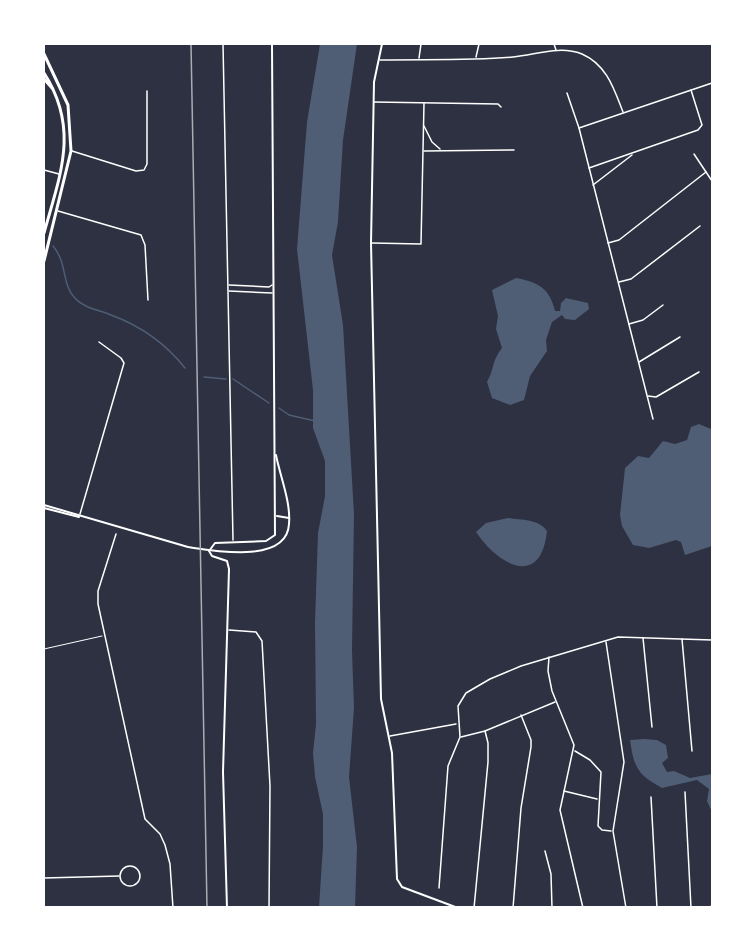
<svg xmlns="http://www.w3.org/2000/svg" width="756" height="951" font-family="Karla,sans-serif">
<style>
.water{fill:#4f5d75}
.lines{fill:none;stroke-linecap:round;stroke-linejoin:round}
.stream{stroke:#4f5d75;stroke-width:1.5}
.service{stroke:#fff;stroke-width:1}
.minor{stroke:#fff;stroke-width:1.5}
.tertiary{stroke:#fff;stroke-width:2}
.primary{stroke:#fff;stroke-width:3}
.rail{stroke:#abadb3;stroke-width:1.5}
</style>
<rect width="100%" height="100%" fill="#2d3142"/>
<g class="water">
<path d="M 320,44 L 357,44 L 343,140 L 338,222 L 332,255 L 343,325 L 354,514 L 352,650 L 354,708 L 349,777 L 357,847 L 355,908 L 319,907 L 323,846 L 323,814 L 315,777 L 313,753 L 316,724 L 315,622 L 318,533 L 325,496 L 325,461 L 313,428 L 313,390 L 297,249 L 307,122 Z"/>
<path d="M 516,278 C 539,282 550,289 555,311 L 560,311 L 561,303 L 566,298 L 588,303 L 589,309 L 575,320 L 565,319 L 562,315 L 552,322 L 546,340 L 547,351 L 530,376 L 524,400 L 510,405 L 492,398 L 487,382 C 494,370 492,360 502,348 L 496,329 L 498,316 L 492,290 Z"/>
<path d="M 699,424 L 711,429 L 712,432 L 712,546 L 685,555 L 681,542 L 676,540 L 649,548 L 633,545 L 622,526 L 620,515 L 625,468 L 638,456 L 649,458 L 663,441 L 675,444 L 687,440 L 691,427 Z"/>
<path d="M 508,518 C 522,520 539,519 547,531 C 541,589 498,565 476,532 L 486,523 Z"/>
<path d="M 644,739 L 657,740 L 666,745 L 668,758 L 662,763 L 667,772 L 674,771 L 690,778 L 712,774 L 712,812 L 707,801 L 709,789 L 697,780 L 662,788 C 638,775 634,768 630,740 Z"/>
</g>
<g class="lines">
<g class="stream">
<path d="M 53,246 C 67,262 62,284 74,297 C 83,308 99,310 111,315 C 141,326 166,344 185,368"/>
<path d="M 204,377 L 226,379"/>
<path d="M 233,379 L 269,403"/>
<path d="M 279,408 L 289,415 L 315,421"/>
</g>
<path class="service" d="M 44,649 L 102,636"/>
<g class="minor">
<path d="M 223,44 L 233,540"/>
<path d="M 554,44 L 556,50"/>
<path d="M 476,57 L 479,44"/>
<path d="M 419,58 L 421,44"/>
<path d="M 380,60 C 424,59 469,61 513,57 C 536,55 559,45 582,54 C 607,65 614,89 623,112"/>
<path d="M 567,93 L 579,128 L 653,419"/>
<path d="M 374,102 L 498,104 L 501,107"/>
<path d="M 424,126 L 432,142 L 440,149"/>
<path d="M 579,128 L 712,83"/>
<path d="M 72,151 L 136,171 L 144,170 L 147,164 L 147,91"/>
<path d="M 424,151 L 514,150"/>
<path d="M 694,154 L 712,181"/>
<path d="M 589,168 L 698,130 L 702,125 L 691,90"/>
<path d="M 44,170 L 59,174"/>
<path d="M 593,185 L 632,155"/>
<path d="M 58,211 L 141,235 L 145,245 L 148,300"/>
<path d="M 372,243 L 421,244 L 424,103"/>
<path d="M 608,243 L 619,240 L 706,172"/>
<path d="M 619,282 L 631,279 L 700,226"/>
<path d="M 229,285 L 269,287 L 272,285"/>
<path d="M 229,291 L 272,293"/>
<path d="M 629,324 L 643,320 L 663,305"/>
<path d="M 639,362 L 680,337"/>
<path d="M 648,396 L 656,397 L 699,372"/>
<path d="M 80,514 L 124,363 L 121,358 L 99,342"/>
<path d="M 116,534 L 98,591 L 98,604 L 145,819 L 160,834 L 165,845 L 170,864 L 173,908"/>
<path d="M 229,630 L 256,632 L 262,641 L 270,786 L 269,908"/>
<path d="M 643,638 L 652,727"/>
<path d="M 682,639 L 692,751"/>
<path d="M 606,642 L 624,762 L 613,831 L 626,908"/>
<path d="M 549,657 L 548,671 L 552,691 L 574,745 L 560,810 L 583,908"/>
<path d="M 390,736 L 456,724"/>
<path d="M 461,737 L 485,731 L 555,702"/>
<path d="M 575,751 L 590,760 L 601,772 L 598,826 L 602,830 L 611,831"/>
<path d="M 564,791 L 597,799"/>
<path d="M 685,792 L 691,908"/>
<path d="M 651,797 L 657,908"/>
<path d="M 545,851 L 551,874 L 552,908"/>
<circle cx="130" cy="876" r="10"/>
<path d="M 44,878 L 119,876"/>
<path d="M 439,888 L 448,766 L 460,737 L 458,706 L 466,693 L 490,679 L 521,666 L 618,637 L 712,640"/>
<path d="M 474,908 L 488,762 L 488,743 L 485,731"/>
<path d="M 513,908 L 521,808 L 531,747 L 531,740 L 521,715"/>
<path d="M 707,908 L 712,906"/>
</g>
<g class="tertiary">
<path d="M 382,44 L 374,82 L 371,243 L 381,699 L 392,753 L 397,879 L 402,887 L 458,908"/>
<path d="M 44,505 L 188,547 C 215,551 287,564 289,524 C 291,502 280,476 276,455"/>
<path d="M 44,508 L 79,517"/>
<path d="M 277,516 L 289,518"/>
<path d="M 227,908 L 223,772 L 229,569 L 227,561 L 212,556 L 209,551 L 215,543 L 266,541 L 275,535 L 272,44"/>
</g>
<g class="primary">
<path d="M 44,54 L 68,105 L 71,151 L 44,261"/>
<path d="M 44,73 C 80,129 60,175 44,233"/>
<path d="M 44,79 L 52,88"/>
</g>
<path class="rail" d="M 191,44 L 207,908"/>
</g>
<rect width="756" height="951" fill="none" stroke="#ffffff" stroke-width="90"/>
</svg>
